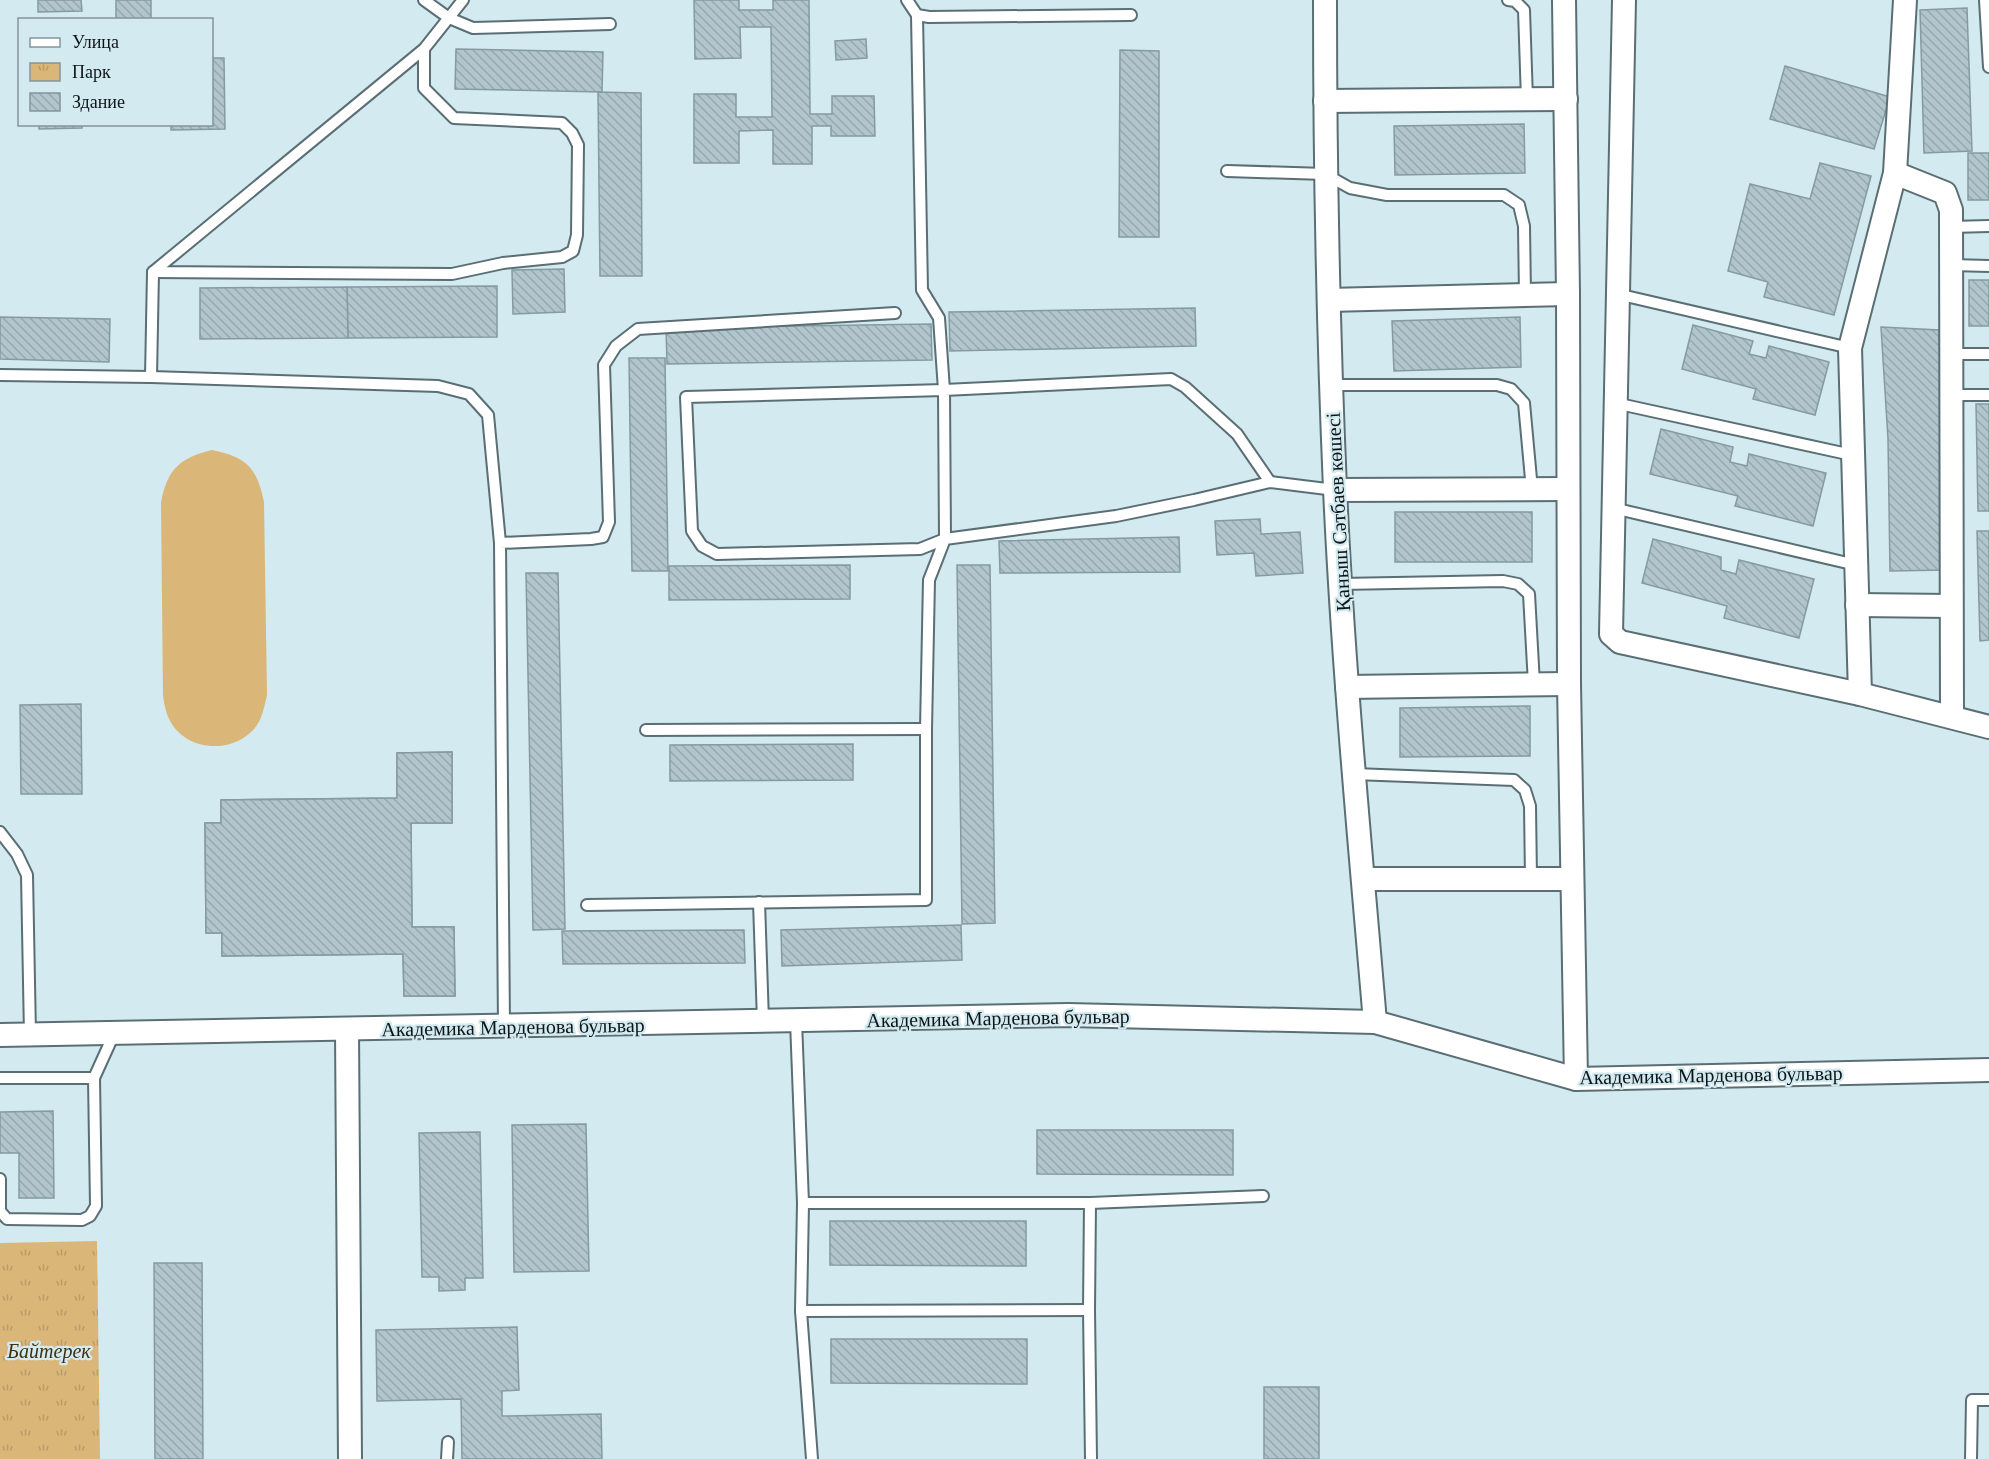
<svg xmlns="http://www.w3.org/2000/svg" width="1989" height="1459" font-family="'Times New Roman',serif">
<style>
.grass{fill:#dab779}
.park{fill:url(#park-tufts)}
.building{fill:url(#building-back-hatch);stroke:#859aa1;stroke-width:1.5;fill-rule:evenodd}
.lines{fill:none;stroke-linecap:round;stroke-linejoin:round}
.service-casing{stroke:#5a6e74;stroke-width:14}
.minor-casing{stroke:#5a6e74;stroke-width:26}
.service{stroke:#fff;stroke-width:10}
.minor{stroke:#fff;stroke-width:22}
.labels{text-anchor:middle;stroke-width:4.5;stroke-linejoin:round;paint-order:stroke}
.street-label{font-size:20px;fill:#0d1517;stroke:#d3eaf1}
.park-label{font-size:20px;font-style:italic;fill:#403012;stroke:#d3eaf1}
</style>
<defs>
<pattern id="park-tufts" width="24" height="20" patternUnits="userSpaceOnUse" patternTransform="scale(1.5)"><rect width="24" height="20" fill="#dab779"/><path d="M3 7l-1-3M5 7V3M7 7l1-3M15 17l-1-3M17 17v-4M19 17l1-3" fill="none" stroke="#ba9c68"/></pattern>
<pattern id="building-back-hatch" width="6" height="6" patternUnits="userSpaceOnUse" patternTransform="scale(1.5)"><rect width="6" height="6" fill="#b0c6cc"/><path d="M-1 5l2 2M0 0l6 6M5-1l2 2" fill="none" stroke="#96a9ae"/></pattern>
</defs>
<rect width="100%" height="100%" fill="#d3eaf1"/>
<path class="grass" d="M 212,450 C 246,457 257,467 264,502 L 267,695 C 264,708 262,722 251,732 C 226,756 179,749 167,714 C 165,708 164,702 163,696 L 161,503 C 167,470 179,458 212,450 Z"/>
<path class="park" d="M 97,1241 L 100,1459 L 0,1459 L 0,1243 Z"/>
<g class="building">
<path d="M 38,0 L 81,0 L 82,11 L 38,12 Z"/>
<rect x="116" y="0" width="35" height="20"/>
<path d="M 694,0 L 739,0 L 739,10 L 773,10 L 773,0 L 809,0 L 810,114 L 832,114 L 832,96 L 874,96 L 875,136 L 831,136 L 831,126 L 812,126 L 812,164 L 773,164 L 773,130 L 739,131 L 739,163 L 694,163 L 694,94 L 736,94 L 736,117 L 772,117 L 771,27 L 740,27 L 741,58 L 695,59 Z"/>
<path d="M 1967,8 L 1972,151 L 1924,153 L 1920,10 Z"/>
<path d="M 866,39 L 867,58 L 836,60 L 835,41 Z"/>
<path d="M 456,49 L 603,52 L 602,92 L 455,89 Z"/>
<path d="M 1120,50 L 1159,51 L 1159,237 L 1119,237 Z"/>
<path d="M 212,58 L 224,58 L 225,129 L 171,130 L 171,124 L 212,124 Z"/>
<path d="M 1785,66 L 1890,97 L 1874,149 L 1770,119 Z"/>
<path d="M 598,92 L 641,93 L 642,276 L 600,276 Z"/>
<path d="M 39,124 L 82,124 L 82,128 L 39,129 Z"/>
<path d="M 1524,124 L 1525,173 L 1395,175 L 1394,126 Z"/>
<rect x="1968" y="153" width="21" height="47"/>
<path d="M 1820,163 L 1871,176 L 1834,315 L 1764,297 L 1768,282 L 1728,271 L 1750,184 L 1810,199 Z"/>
<path d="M 564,269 L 565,312 L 513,314 L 512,270 Z"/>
<rect x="1969" y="280" width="20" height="46"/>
<path d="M 497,286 L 497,337 L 348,338 L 347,287 Z"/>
<path d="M 347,287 L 348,338 L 200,339 L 200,288 Z"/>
<path d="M 1195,308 L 1196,346 L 950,351 L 949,312 Z"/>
<path d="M 0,317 L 110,319 L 109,362 L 0,359 Z"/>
<path d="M 1520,317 L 1521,367 L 1394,371 L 1392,321 Z"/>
<path d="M 931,324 L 932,360 L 667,364 L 666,328 Z"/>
<path d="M 1693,325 L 1753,341 L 1749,354 L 1766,358 L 1769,346 L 1829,362 L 1815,415 L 1753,399 L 1756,389 L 1682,369 Z"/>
<path d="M 1881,327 L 1939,330 L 1947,570 L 1890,571 L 1888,439 Z"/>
<path d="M 629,358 L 665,358 L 668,571 L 632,571 Z"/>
<path d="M 1976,404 L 1989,404 L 1989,511 L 1978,511 Z"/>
<path d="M 1661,429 L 1733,447 L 1730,462 L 1747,466 L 1749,454 L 1826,473 L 1813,526 L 1735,506 L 1738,496 L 1650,474 Z"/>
<rect x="1395" y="512" width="137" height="50"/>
<path d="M 1260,519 L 1261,534 L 1300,532 L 1303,573 L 1256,576 L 1254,553 L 1217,555 L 1215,521 Z"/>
<path d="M 1977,531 L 1989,531 L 1989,640 L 1980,641 Z"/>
<path d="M 1179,537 L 1180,572 L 1000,573 L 999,541 Z"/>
<path d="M 1653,539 L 1721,557 L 1721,570 L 1736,574 L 1739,560 L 1814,579 L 1799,638 L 1724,618 L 1727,606 L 1642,583 Z"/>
<path d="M 850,565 L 850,599 L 669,600 L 669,566 Z"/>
<path d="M 957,565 L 990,565 L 995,923 L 962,924 Z"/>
<path d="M 526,573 L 558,573 L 565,929 L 533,930 Z"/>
<path d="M 81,704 L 82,794 L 21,794 L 20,705 Z"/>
<path d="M 1530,706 L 1530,756 L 1400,757 L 1400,708 Z"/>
<path d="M 853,744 L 853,780 L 670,781 L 670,745 Z"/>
<path d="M 452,752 L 452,823 L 411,823 L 412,927 L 454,927 L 455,996 L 404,996 L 403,954 L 222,956 L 222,933 L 206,933 L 205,823 L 221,823 L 221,800 L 397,798 L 397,753 ZM 364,835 L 365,921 L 275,922 L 274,836 Z"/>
<path d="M 452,752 L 452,823 L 411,823 L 412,927 L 454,927 L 455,996 L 404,996 L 403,954 L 222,956 L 222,933 L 206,933 L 205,823 L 221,823 L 221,800 L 397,798 L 397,753 Z"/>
<path d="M 961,925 L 962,960 L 782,966 L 781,930 Z"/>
<path d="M 744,930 L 745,963 L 563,964 L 562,931 Z"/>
<path d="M 53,1111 L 54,1198 L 19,1198 L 19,1153 L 0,1153 L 0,1112 Z"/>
<path d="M 586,1124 L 589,1271 L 514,1272 L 512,1125 Z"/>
<path d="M 1037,1130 L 1233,1130 L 1233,1175 L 1037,1174 Z"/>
<path d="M 480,1132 L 483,1278 L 465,1278 L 465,1290 L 439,1291 L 439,1277 L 422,1277 L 419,1133 Z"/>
<path d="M 830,1221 L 1026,1221 L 1026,1266 L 830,1265 Z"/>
<path d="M 154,1263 L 202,1263 L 203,1459 L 155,1459 Z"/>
<path d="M 517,1327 L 519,1390 L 502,1391 L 502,1416 L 601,1414 L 602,1459 L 462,1459 L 461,1399 L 377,1401 L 376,1330 Z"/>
<path d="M 831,1339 L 1027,1339 L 1027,1384 L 831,1383 Z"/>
<rect x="1264" y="1387" width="55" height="72"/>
</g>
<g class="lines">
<defs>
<g id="service">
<path d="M 424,0 L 449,18 L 473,28 L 610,24"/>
<path d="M 907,0 L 917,15 L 929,17 L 1131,15"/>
<path d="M 1508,0 L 1515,1 L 1524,10 L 1527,100"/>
<path d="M 1985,0 L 1989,67"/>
<path d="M 917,15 L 922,290 L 939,318 L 944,390 L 945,539 L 920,549 L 717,554 L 702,546 L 692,531 L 686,397 L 944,390 L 1171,379 L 1185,387 L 1237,434 L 1270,482"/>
<path d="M 424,49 L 424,88 L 454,118 L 562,123 L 572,133 L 578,145 L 577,235 L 573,251 L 562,257 L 503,263 L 452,274 L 153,272 L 424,49 L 463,0"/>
<path d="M 1227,171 L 1325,174 L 1350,188 L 1387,195 L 1504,195 L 1519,205 L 1524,226 L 1525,295"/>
<path d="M 1950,227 L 1989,226"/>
<path d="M 1951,265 L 1989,266"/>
<path d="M 1617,294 L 1850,348"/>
<path d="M 1951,354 L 1989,354"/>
<path d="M 0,375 L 151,377 L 153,272"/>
<path d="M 151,377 L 438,386 L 469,394 L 488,415 L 500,543"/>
<path d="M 1332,385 L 1497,385 L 1511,389 L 1524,403 L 1532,490"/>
<path d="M 1951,395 L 1989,395"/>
<path d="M 1615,403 L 1852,455"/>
<path d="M 1613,508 L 1856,565"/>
<path d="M 1341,584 L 1503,581 L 1518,584 L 1529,594 L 1534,684"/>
<path d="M 646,730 L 926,729"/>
<path d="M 1354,774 L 1514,780 L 1525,790 L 1530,806 L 1531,879"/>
<path d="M 0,832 L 17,854 L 27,875 L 30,1035"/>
<path d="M 759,902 L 763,1021"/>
<path d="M 587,905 L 926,900 L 926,729 L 929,580 L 945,539 L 1116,516 L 1194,500 L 1270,482 L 1335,490"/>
<path d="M 796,1021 L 803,1203 L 801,1311 L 812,1459"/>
<path d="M 504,1027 L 500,543 L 591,539 L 603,537 L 609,522 L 604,365 L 616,346 L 638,329 L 895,313"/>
<path d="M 0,1078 L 94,1078"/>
<path d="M 0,1179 L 0,1211 L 7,1219 L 82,1220 L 90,1216 L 96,1206 L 94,1078 L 114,1034"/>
<path d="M 803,1203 L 1090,1203 L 1089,1310 L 1091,1459"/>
<path d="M 1090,1203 L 1263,1196"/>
<path d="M 801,1311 L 1089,1310"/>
<path d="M 447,1459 L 448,1442"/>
<path d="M 1971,1459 L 1972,1400 L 1989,1400"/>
</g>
<g id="minor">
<path d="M 1325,0 C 1325,163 1328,326 1335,489 C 1343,667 1360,845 1375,1022"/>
<path d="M 1564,0 L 1568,294 L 1569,684 L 1576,1079"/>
<path d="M 1624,0 L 1611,634 L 1620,642 L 1860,694 L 1989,727"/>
<path d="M 1325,101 L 1566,99"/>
<path d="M 1895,173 L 1945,193 L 1951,210 L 1952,717"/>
<path d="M 1329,300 L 1568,294"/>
<path d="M 1335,490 L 1567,489"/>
<path d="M 1857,605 L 1951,606"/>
<path d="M 1347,687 L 1569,684"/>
<path d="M 1860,694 L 1850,348 L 1895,173 L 1905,0"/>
<path d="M 1363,879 L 1571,879"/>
<path d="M 347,1030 L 350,1459"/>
<path d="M 0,1035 L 1068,1015 L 1375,1022 L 1576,1079 L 1989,1070"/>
</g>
</defs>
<use href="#service" class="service-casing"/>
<use href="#minor" class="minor-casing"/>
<use href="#service" class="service"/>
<use href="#minor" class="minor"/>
</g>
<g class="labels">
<g class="street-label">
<text transform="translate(1338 512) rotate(-93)" y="7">Қаныш Сәтбаев көшесі</text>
<text transform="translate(998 1018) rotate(-1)" y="7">Академика Марденова бульвар</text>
<text transform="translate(513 1027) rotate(-1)" y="7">Академика Марденова бульвар</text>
<text transform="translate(1711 1075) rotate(-1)" y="7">Академика Марденова бульвар</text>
</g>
<g class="park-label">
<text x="49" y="1358">Байтерек</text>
</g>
</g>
<rect x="18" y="18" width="195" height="108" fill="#d3eaf1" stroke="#84959a" stroke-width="1.5"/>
<rect x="30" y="38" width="30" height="9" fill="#ffffff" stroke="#84959a" stroke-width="1.5"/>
<text x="72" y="48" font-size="18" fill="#0d1517">Улица</text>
<rect x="30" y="63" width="30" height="18" fill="url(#park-tufts)" stroke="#84959a" stroke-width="1.5"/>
<text x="72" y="78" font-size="18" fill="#0d1517">Парк</text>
<rect x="30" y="93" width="30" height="18" fill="url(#building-back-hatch)" stroke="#84959a" stroke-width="1.5"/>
<text x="72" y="108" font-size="18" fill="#0d1517">Здание</text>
</svg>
